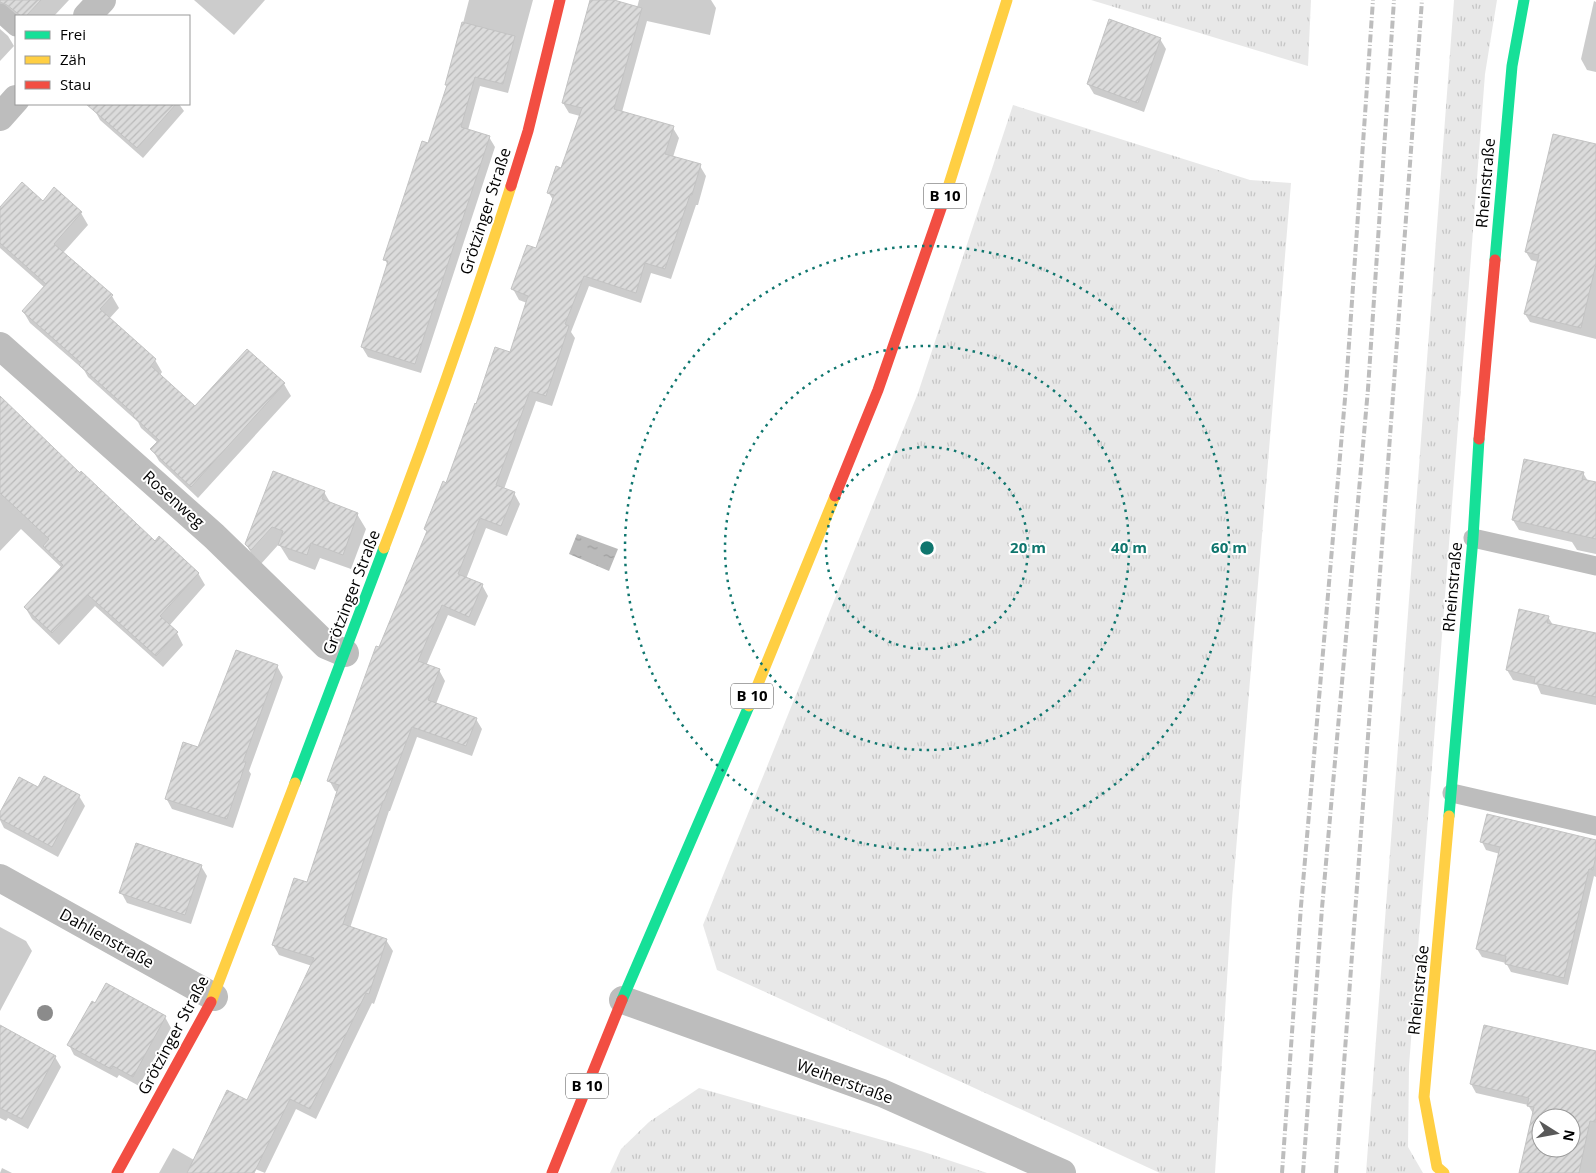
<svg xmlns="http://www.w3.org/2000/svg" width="1596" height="1173" font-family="'Open Sans',sans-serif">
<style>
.grass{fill:url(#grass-tufts)}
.water{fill:url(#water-ripples)}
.shadow{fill:#0003;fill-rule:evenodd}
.building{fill:url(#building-hatch);stroke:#c3c3c3;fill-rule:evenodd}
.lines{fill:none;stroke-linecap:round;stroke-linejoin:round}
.lane{stroke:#bdbdbd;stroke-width:19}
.street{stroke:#bdbdbd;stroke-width:28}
.fast{stroke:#16e098;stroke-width:11}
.slow{stroke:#ffcf43;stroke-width:11}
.jam{stroke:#f24e42;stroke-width:11}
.rail{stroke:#bdbdbd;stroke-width:4;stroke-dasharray:8 2.5 1 2.5;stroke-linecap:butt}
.tree{fill:#8b8b8b}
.ring{fill:none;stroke:#0f766e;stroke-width:2.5;stroke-dasharray:2.5 5}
.labels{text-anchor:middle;stroke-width:4;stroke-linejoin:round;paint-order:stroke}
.shield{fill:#fff;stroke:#4c4c4c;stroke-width:1}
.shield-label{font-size:15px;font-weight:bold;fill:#000}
.street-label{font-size:16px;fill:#000;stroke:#fff}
.centre{fill:#0f766e;stroke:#fff;stroke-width:2.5}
.ring-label{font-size:15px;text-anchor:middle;font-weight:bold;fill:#0f766e;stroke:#fff;stroke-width:4;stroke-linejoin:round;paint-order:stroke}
</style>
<defs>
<pattern id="grass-tufts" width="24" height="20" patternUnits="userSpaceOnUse" patternTransform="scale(1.25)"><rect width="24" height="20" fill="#e8e8e8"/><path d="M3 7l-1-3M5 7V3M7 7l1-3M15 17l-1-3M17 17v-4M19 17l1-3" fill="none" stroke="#c5c5c5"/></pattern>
<pattern id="water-ripples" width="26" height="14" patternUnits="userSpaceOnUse" patternTransform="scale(1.25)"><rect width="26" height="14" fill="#bababa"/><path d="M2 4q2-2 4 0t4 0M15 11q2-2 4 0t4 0" fill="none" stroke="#9e9e9e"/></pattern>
<pattern id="building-hatch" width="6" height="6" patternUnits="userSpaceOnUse" patternTransform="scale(1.25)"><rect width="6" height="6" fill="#dbdbdb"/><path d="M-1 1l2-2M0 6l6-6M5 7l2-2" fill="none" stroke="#bababa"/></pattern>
</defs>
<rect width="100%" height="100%" fill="#fff"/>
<g class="grass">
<path d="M 1091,0 L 1311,0 L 1308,66 Z"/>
<path d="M 1454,0 L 1497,0 L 1485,74 L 1409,1066 L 1408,1147 L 1423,1173 L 1366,1173 Z"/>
<path d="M 1013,105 L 1250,180 L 1291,183 L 1232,899 L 1215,1173 L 1160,1173 L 717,970 L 703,925 L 918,393 Z"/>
<path d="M 699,1088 L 921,1151 L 987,1173 L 610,1173 L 621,1149 L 649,1122 Z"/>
</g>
<path class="water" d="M 577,534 L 618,549 L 609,571 L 569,554 Z"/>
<g class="shadow">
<path d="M 0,0 L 69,0 L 54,16 L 16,16 L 0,13 Z"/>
<path d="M 194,0 L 265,0 L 234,35 Z"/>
<path d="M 469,0 L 533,0 L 508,93 L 480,86 L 468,130 L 489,137 L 495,147 L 421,373 L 368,357 L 362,347 L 388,265 L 385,260 L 429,144 L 448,87 L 447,85 Z"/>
<path d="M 592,0 L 609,0 L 637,8 L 639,0 L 711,0 L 716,8 L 710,35 L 647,21 L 622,112 L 673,128 L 679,138 L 673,157 L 700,166 L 706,176 L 698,205 L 696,205 L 671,279 L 651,273 L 641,303 L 589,286 L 571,332 L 575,338 L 552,406 L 536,401 L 504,489 L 514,493 L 520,504 L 507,536 L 486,528 L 466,579 L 482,585 L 488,596 L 475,626 L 448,615 L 426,666 L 439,670 L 445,681 L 436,704 L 476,719 L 482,729 L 472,756 L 417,737 L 390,811 L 389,811 L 350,928 L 386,940 L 393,951 L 374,1004 L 372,1003 L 316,1119 L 296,1109 L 265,1173 L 253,1168 L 251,1173 L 159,1173 L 173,1148 L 194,1160 L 247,1102 L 312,966 L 279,955 L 273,945 L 308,884 L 338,792 L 335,791 L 329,780 L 379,648 L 428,533 L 425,529 L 511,353 L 527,303 L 519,300 L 513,289 L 537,250 L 553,200 L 549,193 L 562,170 L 580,116 L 569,113 L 563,103 Z"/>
<path d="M 1594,1 L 1596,2 L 1596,72 L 1587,70 L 1581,59 Z"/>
<path d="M 0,29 L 8,36 L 14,46 L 0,61 Z"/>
<path d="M 1160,39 L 1166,49 L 1144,112 L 1094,94 L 1088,84 Z"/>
<path d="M 99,104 L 179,104 L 184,111 L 143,158 L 100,120 L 94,109 Z"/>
<path d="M 1596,145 L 1596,339 L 1530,322 L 1525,314 L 1538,262 L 1531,260 L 1526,252 Z"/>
<path d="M 43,203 L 81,213 L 88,225 L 63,253 L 112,296 L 119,308 L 109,319 L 155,360 L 162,372 L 160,375 L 195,408 L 284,384 L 291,396 L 198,498 L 159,461 L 152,449 L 158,443 L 141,428 L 138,422 L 88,377 L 84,370 L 30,323 L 23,311 L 44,287 L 0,248 L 0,208 Z"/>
<path d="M 0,412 L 80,475 L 155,542 L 198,573 L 205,585 L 169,626 L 177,633 L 183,645 L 163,667 L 95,606 L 59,645 L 32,619 L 25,607 L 62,568 L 21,529 L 0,551 Z"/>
<path d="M 1583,473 L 1588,481 L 1596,483 L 1596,554 L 1577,550 L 1572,542 L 1519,530 L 1513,520 Z"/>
<path d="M 324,492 L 331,504 L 357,514 L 366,529 L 351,569 L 320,558 L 315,570 L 289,560 L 279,544 L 260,565 L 255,560 L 246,544 Z"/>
<path d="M 1548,617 L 1553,625 L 1596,634 L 1596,705 L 1541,694 L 1537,685 L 1513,680 L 1507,670 Z"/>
<path d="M 277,666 L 283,677 L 249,771 L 251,774 L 233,828 L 172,809 L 166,798 L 198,748 Z"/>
<path d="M 38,789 L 79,796 L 85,806 L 58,857 L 4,828 L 0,820 L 0,815 Z"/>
<path d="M 1482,842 L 1596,842 L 1596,877 L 1594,876 L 1568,985 L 1511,972 L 1506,963 L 1482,957 L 1477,949 L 1500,854 L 1486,850 Z"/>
<path d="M 201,866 L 207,876 L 191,924 L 127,903 L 121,892 Z"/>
<path d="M 0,927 L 26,941 L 32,951 L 0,1011 Z"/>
<path d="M 165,1017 L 171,1028 L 139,1086 L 119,1075 L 117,1078 L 74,1055 L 69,1045 Z"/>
<path d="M 0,1026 L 55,1057 L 61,1067 L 28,1129 L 8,1118 L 6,1121 L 0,1118 Z"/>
<path d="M 1596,1052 L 1596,1173 L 1521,1173 L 1534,1115 L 1528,1105 L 1476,1093 L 1471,1084 ZM 1541,1118 L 1571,1118 L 1571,1148 L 1541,1148 Z"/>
<path d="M 2,1168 L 12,1173 L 0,1173 Z"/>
</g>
<g class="building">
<path d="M 0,0 L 41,0 L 26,16 L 21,16 L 7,5 L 0,2 Z"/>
<path d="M 590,0 L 614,0 L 642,8 L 614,109 L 674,126 L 665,154 L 701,164 L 692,195 L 690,195 L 665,269 L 645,263 L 636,293 L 584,276 L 565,324 L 569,326 L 546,396 L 530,391 L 496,485 L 515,492 L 501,526 L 480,518 L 458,574 L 483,584 L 469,617 L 442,605 L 418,661 L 440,669 L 428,700 L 477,718 L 466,746 L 412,727 L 384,801 L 383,801 L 343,924 L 387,939 L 369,994 L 366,993 L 310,1109 L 290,1099 L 254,1173 L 187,1173 L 227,1090 L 247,1100 L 314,958 L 272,945 L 294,878 L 307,882 L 339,785 L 327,781 L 376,646 L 379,647 L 427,531 L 424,529 L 443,481 L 446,483 L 475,403 L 476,404 L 495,347 L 510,352 L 528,296 L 511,289 L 527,245 L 536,248 L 554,195 L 547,193 L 556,166 L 561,168 L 582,108 L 562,103 Z"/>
<path d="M 1109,19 L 1161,38 L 1138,103 L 1087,84 Z"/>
<path d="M 462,22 L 515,36 L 503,84 L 475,77 L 461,127 L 490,136 L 415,364 L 361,347 L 388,261 L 383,260 L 422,141 L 428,143 L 447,85 L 445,85 Z"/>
<path d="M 86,104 L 176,104 L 137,148 Z"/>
<path d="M 1553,134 L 1596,144 L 1596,264 L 1581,328 L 1524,314 L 1539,255 L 1525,252 Z"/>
<path d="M 22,182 L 43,201 L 54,187 L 82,212 L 54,244 L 113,295 L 100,309 L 156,359 L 151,366 L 195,406 L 247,349 L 285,383 L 191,487 L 150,449 L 159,440 L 133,416 L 134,414 L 79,365 L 81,363 L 22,311 L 46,284 L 0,243 L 0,207 Z"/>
<path d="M 0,396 L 80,473 L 81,471 L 155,541 L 159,536 L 199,573 L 160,616 L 178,632 L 156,656 L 88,595 L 52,633 L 24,607 L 63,565 L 43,546 L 49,539 L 0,493 Z"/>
<path d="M 1524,459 L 1584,472 L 1582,479 L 1596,482 L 1596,539 L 1512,520 Z"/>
<path d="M 273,471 L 325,491 L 322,499 L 358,513 L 343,555 L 311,543 L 307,555 L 278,545 L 283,531 L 272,527 L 251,550 L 245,544 Z"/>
<path d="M 1519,609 L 1549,616 L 1547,623 L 1596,633 L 1596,697 L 1534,683 L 1535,677 L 1506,670 Z"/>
<path d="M 236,650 L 278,665 L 243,762 L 246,762 L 227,819 L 165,799 L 183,742 L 198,747 Z"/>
<path d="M 44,776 L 80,795 L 52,847 L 0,819 L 0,812 L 19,777 L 38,787 Z"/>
<path d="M 1487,814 L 1596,840 L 1596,855 L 1593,870 L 1589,869 L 1564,978 L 1505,964 L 1506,956 L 1476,949 L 1500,847 L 1480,842 Z"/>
<path d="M 136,843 L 202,865 L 185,915 L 119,893 Z"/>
<path d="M 106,983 L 166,1016 L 133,1077 L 113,1066 L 111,1069 L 67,1045 L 92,1001 L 95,1003 Z"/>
<path d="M 0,1025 L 56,1056 L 22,1119 L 0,1108 Z"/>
<path d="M 1484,1025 L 1596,1051 L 1596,1122 L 1590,1121 L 1579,1173 L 1519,1173 L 1534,1107 L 1527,1106 L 1529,1098 L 1470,1084 ZM 1541,1118 L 1571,1118 L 1571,1148 L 1541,1148 Z"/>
</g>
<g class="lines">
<g class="lane">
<path d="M 0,13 L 16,27"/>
<path d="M 1473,538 L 1596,566"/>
<path d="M 1452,793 L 1596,826"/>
</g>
<g class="street">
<path d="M 87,16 L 102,0"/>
<path d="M 0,117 L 16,99"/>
<path d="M 0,346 L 214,536 L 326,645 L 345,653"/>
<path d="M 0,878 L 214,997"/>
<path d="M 623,1000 L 882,1093 L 1062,1173"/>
</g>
<g class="fast">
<path d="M 1495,260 L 1512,66 L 1524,0"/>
<path d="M 295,783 L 384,548"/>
<path d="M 1449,816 L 1473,538 L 1479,439"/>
<path d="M 622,1000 L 749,706"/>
</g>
<g class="slow">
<path d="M 945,197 L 1007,0"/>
<path d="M 384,548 C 430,428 472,308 511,186"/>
<path d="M 749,706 L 835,496"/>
<path d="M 211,1002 L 295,783"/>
<path d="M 1444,1173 L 1437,1167 L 1424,1097 L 1449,816"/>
</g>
<g class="jam">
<path d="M 511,186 L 528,131 L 560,0"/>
<path d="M 1479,439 L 1495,260"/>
<path d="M 835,496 L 878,390 L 945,197"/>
<path d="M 117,1173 L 211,1002"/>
<path d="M 552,1173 L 622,1000"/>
</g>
<g class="rail">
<path d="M 1282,1173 L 1301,906 L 1346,387 L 1373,0"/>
<path d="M 1303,1173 L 1322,908 L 1368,389 L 1394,0"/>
<path d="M 1336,1173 L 1422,0"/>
</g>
</g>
<circle class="tree" cx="45" cy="1013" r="8"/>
<g class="ring">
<circle cx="927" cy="548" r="101"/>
<circle cx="927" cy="548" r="202"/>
<circle cx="927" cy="548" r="302"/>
</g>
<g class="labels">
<g class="shield">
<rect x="924" y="183.5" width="42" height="25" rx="4"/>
<rect x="731" y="683.5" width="42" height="25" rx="4"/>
<rect x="566" y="1073.5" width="42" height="25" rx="4"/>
</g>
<g class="shield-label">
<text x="945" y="201">B 10</text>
<text x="752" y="701">B 10</text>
<text x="587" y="1091">B 10</text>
</g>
<g class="street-label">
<text transform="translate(1485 183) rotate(-85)" y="6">Rheinstraße</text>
<text transform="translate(485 211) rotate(-72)" y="6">Grötzinger Straße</text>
<text transform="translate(174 499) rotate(42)" y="6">Rosenweg</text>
<text transform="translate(1452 587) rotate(-85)" y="6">Rheinstraße</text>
<text transform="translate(351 592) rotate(-69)" y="6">Grötzinger Straße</text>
<text transform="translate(107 938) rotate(29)" y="6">Dahlienstraße</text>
<text transform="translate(1418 990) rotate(-84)" y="6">Rheinstraße</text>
<text transform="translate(173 1035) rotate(-62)" y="6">Grötzinger Straße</text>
<text transform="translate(845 1081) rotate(20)" y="6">Weiherstraße</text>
</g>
</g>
<circle cx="927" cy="548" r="8" class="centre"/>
<g class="ring-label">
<text x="1028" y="553">20 m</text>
<text x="1129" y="553">40 m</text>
<text x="1229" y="553">60 m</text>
</g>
<rect x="15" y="15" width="175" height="90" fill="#ffffff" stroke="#999999"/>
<rect x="25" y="31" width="25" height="8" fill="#16e098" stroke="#999999"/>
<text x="60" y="40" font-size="15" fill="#000000">Frei</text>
<rect x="25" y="56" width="25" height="8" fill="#ffcf43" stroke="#999999"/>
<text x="60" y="65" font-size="15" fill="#000000">Zäh</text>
<rect x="25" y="81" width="25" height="8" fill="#f24e42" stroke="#999999"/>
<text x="60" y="90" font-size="15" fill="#000000">Stau</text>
<g transform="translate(1556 1133) rotate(101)"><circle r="24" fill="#ffffff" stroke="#999999"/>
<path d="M0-4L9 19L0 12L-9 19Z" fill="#595959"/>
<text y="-8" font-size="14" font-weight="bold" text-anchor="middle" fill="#000000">N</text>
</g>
</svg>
